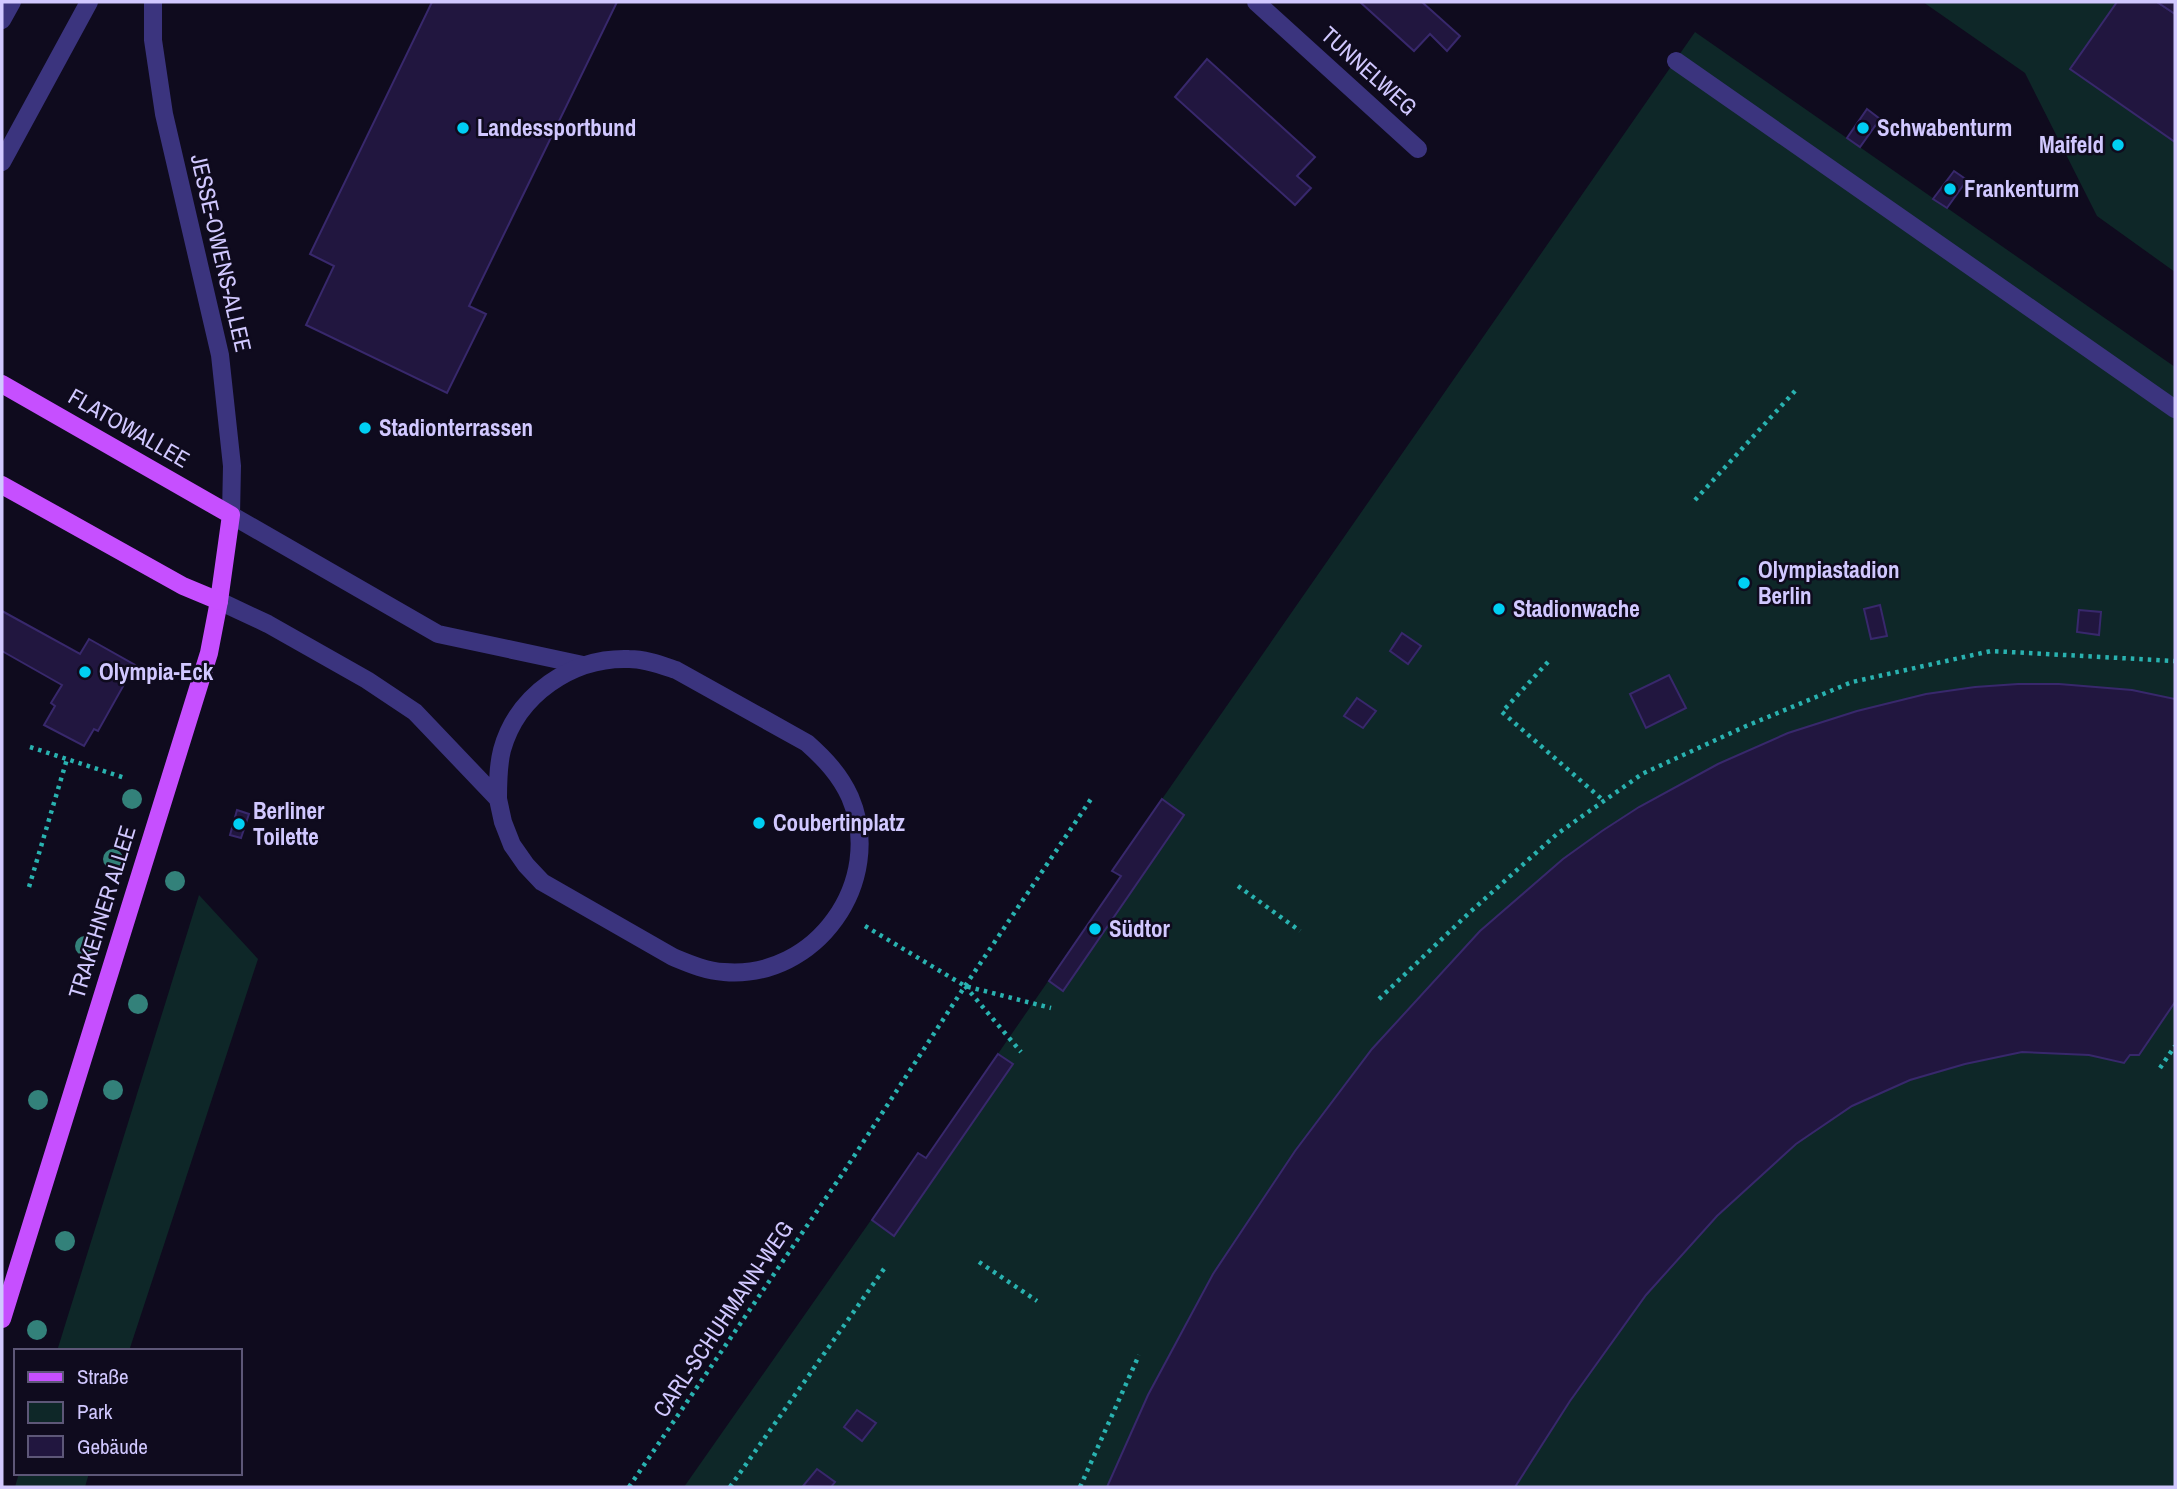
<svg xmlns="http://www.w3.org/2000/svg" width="2177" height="1489" font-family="'Archivo Narrow',sans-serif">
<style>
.green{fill:#0e2728}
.building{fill:#21163f;stroke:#38286c;stroke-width:2}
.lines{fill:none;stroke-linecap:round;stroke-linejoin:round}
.path{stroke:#29b2b0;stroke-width:4.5;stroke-dasharray:3.5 5;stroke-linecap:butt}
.minor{stroke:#3b347e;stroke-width:18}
.major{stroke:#c64fff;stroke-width:18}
.tree{fill:#33817a}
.poi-dot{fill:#00cff3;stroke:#0f0b1e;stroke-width:2.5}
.labels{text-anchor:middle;stroke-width:5;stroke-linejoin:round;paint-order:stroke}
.street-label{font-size:23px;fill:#d1c8ff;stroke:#0f0b1e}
.poi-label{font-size:23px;font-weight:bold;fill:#d1c8ff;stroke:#0f0b1e;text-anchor:start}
</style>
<rect width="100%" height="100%" fill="#0f0b1e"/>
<g class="green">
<path d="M 1923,2 L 2175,2 L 2175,272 L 2097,216 L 2025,73 Z"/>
<path d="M 1695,32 L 2175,367 L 2175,1487 L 684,1487 L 918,1153 L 926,1158 L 1120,877 L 1112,871 Z"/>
<path d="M 199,895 L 258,959 L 129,1351 L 57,1351 Z"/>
<path d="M 19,1473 L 89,1473 L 85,1487 L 15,1487 Z"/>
</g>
<g class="building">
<path d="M 432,2 L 617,2 L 469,306 L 486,314 L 447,393 L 306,325 L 334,266 L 310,254 Z"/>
<path d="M 1360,2 L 1422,2 L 1460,36 L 1447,51 L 1430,34 L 1414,51 Z"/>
<path d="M 2117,2 L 2157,2 L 2175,14 L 2175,142 L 2070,69 Z"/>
<path d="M 2157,2 L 2175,2 L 2175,14 Z"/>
<path d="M 1207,59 L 1315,157 L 1297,176 L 1311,188 L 1295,205 L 1175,97 Z"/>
<path d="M 1867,109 L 1880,119 L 1860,147 L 1847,138 Z"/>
<path d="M 1954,171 L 1967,180 L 1947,208 L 1933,199 Z"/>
<path d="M 1880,605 L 1887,636 L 1871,639 L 1864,609 Z"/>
<path d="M 2079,610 L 2101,612 L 2099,635 L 2077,632 Z"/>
<path d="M 2,611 L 80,654 L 89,639 L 135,665 L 98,731 L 94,729 L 84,746 L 44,725 L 55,706 L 51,703 L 62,685 L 2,651 Z"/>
<path d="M 1402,633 L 1421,646 L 1408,664 L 1390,651 Z"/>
<path d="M 1669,675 L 1686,708 L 1646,728 L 1630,694 Z"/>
<path d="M 2018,684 L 2059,684 L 2132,690 L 2175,699 L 2175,1002 L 2139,1055 L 2130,1055 L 2124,1063 L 2089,1055 L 2022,1052 L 1965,1064 L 1910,1080 L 1852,1106 L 1796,1144 L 1717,1216 L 1646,1295 L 1570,1401 L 1515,1487 L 1107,1487 L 1148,1395 L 1213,1274 L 1295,1151 L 1372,1049 L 1480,931 L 1563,859 L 1602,831 L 1639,807 L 1718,764 L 1788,733 L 1857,711 L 1926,694 L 1975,687 Z"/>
<path d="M 1357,698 L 1376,711 L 1363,728 L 1344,716 Z"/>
<path d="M 1162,799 L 1184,815 L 1063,991 L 1049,981 L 1121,876 L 1112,871 Z"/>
<path d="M 237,810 L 249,814 L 241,838 L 230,835 Z"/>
<path d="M 998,1054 L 1013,1064 L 894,1236 L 872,1220 L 918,1153 L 926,1158 Z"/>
<path d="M 857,1410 L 876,1423 L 862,1441 L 844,1427 Z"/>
<path d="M 817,1469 L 835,1482 L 831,1487 L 803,1486 Z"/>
</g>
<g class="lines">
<g class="path">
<path d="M 1695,500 L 1795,391"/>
<path d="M 1548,662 L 1502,712 L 1604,801"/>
<path d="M 30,747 L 125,778"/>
<path d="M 1238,886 L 1300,931"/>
<path d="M 29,887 L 67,759"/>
<path d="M 865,926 L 965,986 L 1051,1008"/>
<path d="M 965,986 L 1021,1052"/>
<path d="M 1379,999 L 1469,913 L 1557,834 L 1642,774 L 1744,727 L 1852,682 L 1991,651 L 2175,661"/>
<path d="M 2160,1068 L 2175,1046"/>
<path d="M 979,1262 L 1037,1301"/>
<path d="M 629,1487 L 845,1170 L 965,986 L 1091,799"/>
<path d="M 730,1487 L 886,1266"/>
<path d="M 1080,1487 L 1139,1355"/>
</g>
<g class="minor">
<path d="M 153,2 L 153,40 L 164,114 L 220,355 L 232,466 L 231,515 L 438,634 L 583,665"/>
<path d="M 1256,2 L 1418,149"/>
<path d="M 2,20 L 12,2"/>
<path d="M 1676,61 L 2175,409"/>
<path d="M 2,162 L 89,2"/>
<path d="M 219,601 L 268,624 L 367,680 L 415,712 L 498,799 L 503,822 L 512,845 L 526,865 L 542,882 L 673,957 C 690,964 706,971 724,972 C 816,980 886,881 850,797 C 840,775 825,759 807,743 L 676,670 C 661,665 645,659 629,659 C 572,657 517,695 502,750 C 498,766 498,782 498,799"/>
</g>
<g class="major">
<path d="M 2,384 L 231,515 L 219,601 L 209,653 L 2,1319"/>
<path d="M 2,485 L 183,586 L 219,601"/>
</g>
</g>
<g class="tree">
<circle cx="132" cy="799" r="10"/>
<circle cx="113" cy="859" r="10"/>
<circle cx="175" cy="881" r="10"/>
<circle cx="85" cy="946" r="10"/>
<circle cx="138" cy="1004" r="10"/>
<circle cx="113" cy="1090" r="10"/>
<circle cx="38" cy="1100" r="10"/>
<circle cx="65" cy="1241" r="10"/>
<circle cx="37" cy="1330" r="10"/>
</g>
<g class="poi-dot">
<circle cx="463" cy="128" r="7"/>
<circle cx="1863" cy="128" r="7"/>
<circle cx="2118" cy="145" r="7"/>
<circle cx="1950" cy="189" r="7"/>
<circle cx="365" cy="428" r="7"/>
<circle cx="1744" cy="583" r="7"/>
<circle cx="1499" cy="609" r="7"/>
<circle cx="85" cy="672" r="7"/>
<circle cx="759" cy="823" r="7"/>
<circle cx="239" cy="824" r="7"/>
<circle cx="1095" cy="929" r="7"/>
</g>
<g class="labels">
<g class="street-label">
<text transform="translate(1369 71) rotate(42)" y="8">TUNNELWEG</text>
<text transform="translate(221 253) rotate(77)" y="8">JESSE-OWENS-ALLEE</text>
<text transform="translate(129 428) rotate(30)" y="8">FLATOWALLEE</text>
<text transform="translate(102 912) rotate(-73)" y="8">TRAKEHNER ALLEE</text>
<text transform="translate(723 1319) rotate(-56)" y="8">CARL-SCHUHMANN-WEG</text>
</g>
<g class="poi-label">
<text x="477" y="136">Landessportbund</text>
<text x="1877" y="136">Schwabenturm</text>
<text x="2104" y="153" text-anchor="end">Maifeld</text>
<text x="1964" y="197">Frankenturm</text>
<text x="379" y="436">Stadionterrassen</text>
<text x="1758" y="578">Olympiastadion<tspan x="1758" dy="26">Berlin</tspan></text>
<text x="1513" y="617">Stadionwache</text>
<text x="99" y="680">Olympia-Eck</text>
<text x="253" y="819">Berliner<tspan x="253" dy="26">Toilette</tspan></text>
<text x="773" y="831">Coubertinplatz</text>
<text x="1109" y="937">Südtor</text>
</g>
</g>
<rect width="2177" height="1489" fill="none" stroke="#d1c8ff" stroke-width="7"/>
<rect x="14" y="1349" width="228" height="126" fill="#0f0b1e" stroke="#5d5778" stroke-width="2"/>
<rect x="28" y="1372" width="35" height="10" fill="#c64fff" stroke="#5d5778" stroke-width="2"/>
<text x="77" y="1384" font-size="21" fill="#d1c8ff">Straße</text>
<rect x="28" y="1402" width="35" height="21" fill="#0e2728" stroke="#5d5778" stroke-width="2"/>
<text x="77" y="1419" font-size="21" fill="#d1c8ff">Park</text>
<rect x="28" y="1436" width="35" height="21" fill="#21163f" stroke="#5d5778" stroke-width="2"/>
<text x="77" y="1454" font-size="21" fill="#d1c8ff">Gebäude</text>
</svg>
